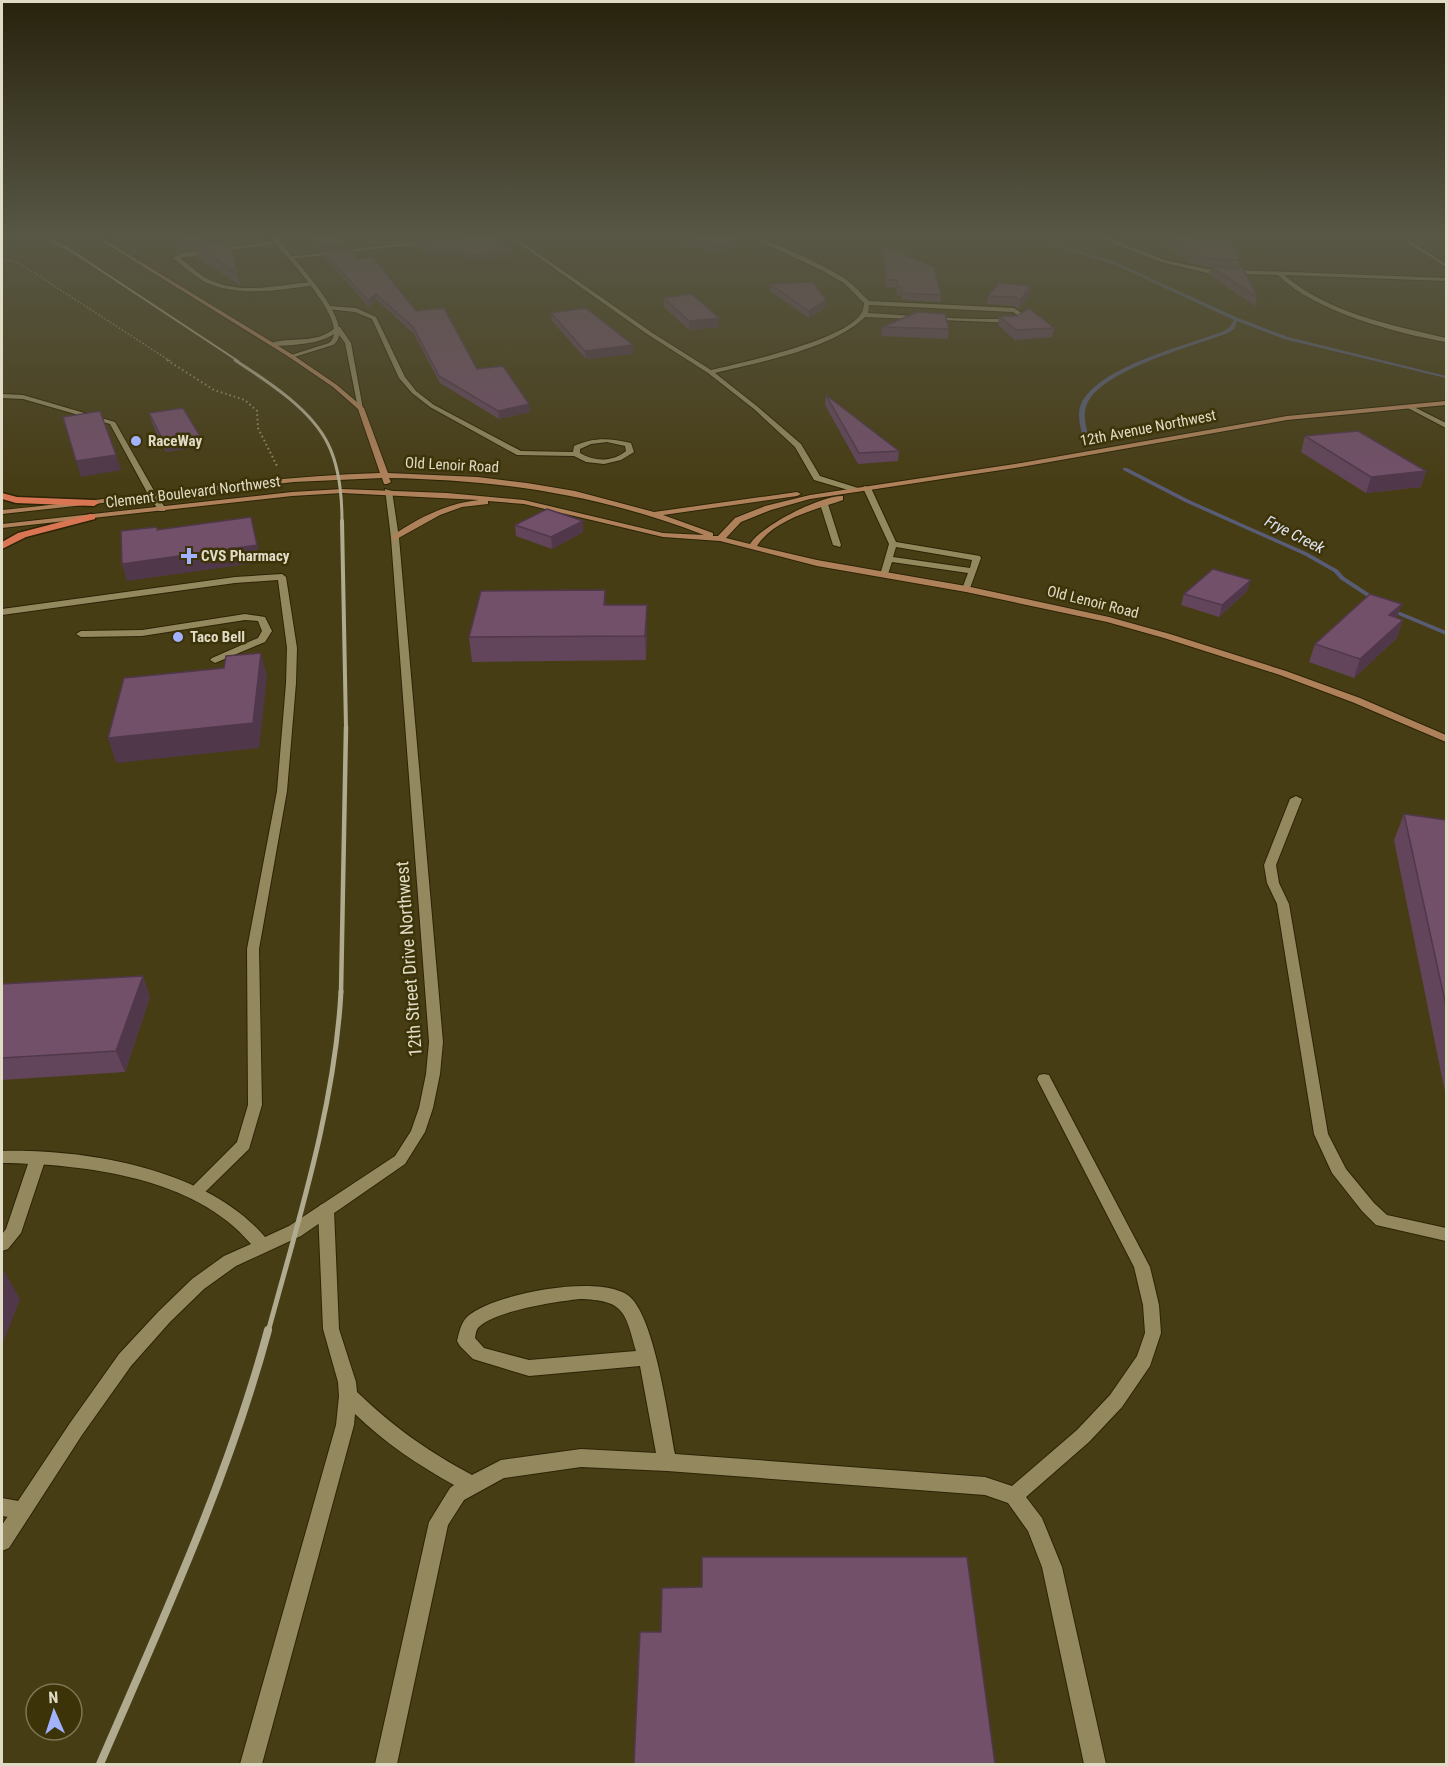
<svg xmlns="http://www.w3.org/2000/svg" width="1448" height="1766" font-family="'Roboto Condensed',sans-serif">
<style>
.lines{fill:none;stroke-linecap:round;stroke-linejoin:round}
.stream{fill:#595c76;fill-rule:evenodd}
.service-casing{stroke:#2c2405;stroke-width:2}
.minor-casing{stroke:#2c2405;stroke-width:2}
.tertiary-casing{stroke:#2c2405;stroke-width:2}
.secondary-casing{stroke:#2c2405;stroke-width:2}
.trunk-casing{stroke:#2c2405;stroke-width:3}
.path-far1{stroke:#968f70;stroke-width:1.5;stroke-dasharray:1.5 2;stroke-linecap:butt}
.path{stroke:#968f70;stroke-width:2;stroke-dasharray:1.5 3;stroke-linecap:butt}
.service{fill:#93885e;fill-rule:evenodd}
.minor{fill:#93885e;fill-rule:evenodd}
.tertiary{fill:#93885e;fill-rule:evenodd}
.secondary{fill:#ae815a;fill-rule:evenodd}
.trunk{fill:#da7554;fill-rule:evenodd}
.rail-far5{stroke:#b0aa8e;stroke-width:2}
.rail-far4{stroke:#b0aa8e;stroke-width:3}
.rail-far3{stroke:#b0aa8e;stroke-width:4}
.rail-far2{stroke:#b0aa8e;stroke-width:4.5}
.rail-far1{stroke:#b0aa8e;stroke-width:5}
.rail{stroke:#b0aa8e;stroke-width:8}
.wall{fill:#62455b}
.shaded-wall{fill:#50384a}
.building{fill:#72506a;stroke:#50384a;stroke-width:1.5}
.poi-dot{fill:#a3b2fd;stroke:#3d3309;stroke-width:2}
.labels{text-anchor:middle;stroke-width:5;stroke-linejoin:round;paint-order:stroke}
.far-street-label{font-size:15px;fill:#e0dbc5;stroke:#3d3309}
.far-poi-label{font-size:15px;font-weight:bold;fill:#e0dbc5;stroke:#3d3309;text-anchor:start}
.far-water-label{font-size:16px;font-style:italic;fill:#dde1f2;stroke:#3d3309}
.street-label{font-size:18px;fill:#e0dbc5;stroke:#3d3309}
</style>
<rect width="100%" height="100%" fill="#473d15"/>
<g class="lines">
<g class="stream">
<path d="M 1009,235 L 1015,235 L 1060,245 L 1115,262 L 1238,318 L 1288,337 L 1446,376 L 1446,378 L 1284,339 L 1237,321 L 1234,329 L 1228,333 C 1194,346 1096,371 1086,407 C 1083,416 1086,426 1088,435 L 1083,436 C 1080,427 1077,414 1081,404 C 1099,366 1186,346 1224,331 L 1230,327 L 1234,320 L 1113,264 L 1058,247 Z"/>
<path d="M 1123,468 L 1127,468 L 1189,500 L 1308,553 L 1338,570 L 1344,577 L 1393,609 L 1446,631 L 1446,635 L 1389,611 L 1340,579 L 1334,572 L 1304,555 L 1185,502 L 1123,470 Z"/>
</g>
<defs>
<g id="service">
<path d="M 1093,235 L 1099,235 L 1165,260 L 1207,269 L 1446,278 L 1446,281 L 1284,275 C 1328,313 1391,325 1446,338 L 1446,342 C 1396,333 1315,312 1278,275 L 1207,273 L 1161,262 Z"/>
<path d="M 277,241 L 279,243 L 180,258 C 190,265 199,275 210,280 C 241,295 279,285 312,282 L 314,285 C 280,290 240,297 207,283 C 195,277 184,267 173,258 L 182,253 Z"/>
<path d="M 2,394 L 23,395 L 115,422 L 157,496 L 153,498 L 149,496 L 110,424 L 23,399 L 2,398 Z"/>
<path d="M 864,486 L 871,488 L 896,542 L 980,556 L 981,558 L 969,591 L 962,589 L 968,573 L 892,562 L 887,577 L 881,577 L 880,575 L 889,544 L 863,488 ZM 896,547 L 972,560 L 970,568 L 893,557 Z"/>
<path d="M 821,502 L 828,504 L 841,545 L 840,547 L 833,545 L 820,504 Z"/>
<path d="M 282,574 L 286,577 L 297,648 L 296,683 L 287,791 L 259,949 L 262,1105 L 249,1149 L 200,1197 L 195,1199 L 190,1197 L 187,1193 L 190,1189 L 237,1142 L 248,1105 L 247,949 L 277,791 L 286,683 L 287,648 L 278,580 L 235,583 L 2,615 L 2,609 L 235,577 Z"/>
<path d="M 245,614 L 265,617 L 272,631 L 265,642 L 215,663 L 210,660 L 212,658 L 258,638 L 262,631 L 258,621 L 245,620 L 142,636 L 81,637 L 76,634 L 81,631 L 142,630 Z"/>
<path d="M 1296,796 L 1302,799 L 1276,865 L 1279,883 L 1289,904 L 1328,1134 L 1346,1169 L 1374,1203 L 1387,1215 L 1446,1228 L 1446,1241 L 1376,1225 L 1362,1211 L 1332,1173 L 1314,1134 L 1277,904 L 1267,883 L 1264,865 L 1290,799 Z"/>
<path d="M 1044,1074 L 1049,1075 L 1051,1079 L 1150,1267 L 1159,1305 L 1161,1333 L 1150,1366 L 1122,1407 L 1089,1442 L 1026,1497 L 1042,1518 L 1062,1567 L 1106,1764 L 1084,1764 L 1042,1567 L 1028,1531 L 1008,1503 L 985,1495 L 667,1471 L 581,1467 L 504,1478 L 464,1500 L 448,1525 L 397,1764 L 375,1764 L 429,1522 L 450,1488 L 454,1485 C 418,1465 385,1443 355,1414 L 354,1425 L 262,1764 L 240,1764 L 336,1425 L 339,1396 L 338,1382 L 323,1329 L 318,1210 L 320,1205 L 326,1204 L 332,1205 L 334,1210 L 339,1329 L 356,1382 L 357,1392 C 395,1428 426,1450 472,1475 L 501,1460 L 581,1449 L 656,1453 L 640,1366 L 529,1376 L 473,1359 L 460,1346 L 457,1341 C 459,1333 461,1322 468,1316 C 492,1294 610,1270 633,1300 C 656,1328 668,1416 675,1454 L 985,1477 L 1012,1486 L 1077,1430 L 1110,1395 L 1137,1356 L 1145,1333 L 1143,1305 L 1134,1267 L 1037,1079 L 1039,1075 ZM 579,1299 C 624,1300 625,1311 636,1351 L 529,1360 L 484,1348 L 475,1338 C 476,1333 476,1329 480,1326 C 499,1310 555,1302 579,1299 Z"/>
<path d="M 38,1152 L 43,1154 L 46,1158 L 21,1233 L 8,1249 L 2,1251 L 2,1234 L 6,1229 L 30,1158 L 33,1154 Z"/>
<path d="M 2,1498 L 29,1503 L 31,1510 L 29,1517 L 22,1519 L 2,1516 Z"/>
</g>
<g id="minor">
<path d="M 507,235 L 512,235 L 651,332 L 711,370 C 741,363 850,339 862,312 C 863,311 864,305 864,303 L 844,283 L 823,271 L 764,243 L 741,235 C 761,235 832,268 848,281 C 856,287 862,295 869,301 L 1014,308 L 1026,316 L 1016,323 L 865,317 C 832,349 760,362 715,373 L 758,407 L 801,444 L 820,476 L 858,488 L 858,492 L 855,492 L 814,480 L 795,447 L 754,409 L 708,373 L 647,334 ZM 869,305 L 1013,312 L 1019,316 C 1008,324 890,314 868,313 Z"/>
<path d="M 1396,235 L 1401,235 L 1446,264 L 1446,267 Z"/>
<path d="M 433,240 L 435,242 L 290,259 L 287,257 Z"/>
<path d="M 329,306 L 356,308 L 376,317 L 405,377 L 416,391 L 434,405 L 521,451 L 573,452 L 574,446 C 594,437 609,438 631,443 L 634,452 L 621,460 L 604,464 L 586,462 L 574,456 L 517,455 L 430,407 L 412,393 L 399,378 L 372,319 L 355,312 L 327,309 ZM 607,442 L 625,446 L 626,451 C 613,462 594,462 580,453 L 580,449 L 591,444 Z"/>
<path d="M 336,327 L 340,327 L 351,343 L 363,409 L 358,408 L 345,343 L 337,332 C 320,345 293,345 272,346 L 269,344 C 290,335 316,346 336,327 Z"/>
<path d="M 1406,405 L 1410,405 L 1446,423 L 1446,428 L 1406,407 Z"/>
<path d="M 150,494 L 156,494 L 166,509 L 165,511 L 159,511 L 149,496 Z"/>
</g>
<g id="tertiary">
<path d="M 269,235 L 273,235 C 288,253 361,325 333,345 L 291,358 L 288,356 L 329,343 C 354,324 281,252 269,235 Z"/>
<path d="M 385,489 L 392,491 L 399,538 L 443,1042 L 440,1074 L 433,1108 L 425,1132 L 405,1164 L 301,1236 L 236,1266 L 204,1289 L 170,1322 L 131,1366 L 82,1435 L 9,1548 L 2,1551 L 2,1525 L 70,1423 L 119,1354 L 158,1312 L 192,1279 L 224,1256 L 251,1244 C 195,1177 84,1164 2,1163 L 2,1151 C 87,1149 207,1169 265,1237 L 289,1226 L 395,1156 L 411,1131 L 419,1108 L 426,1074 L 429,1042 L 391,538 Z"/>
</g>
<path id="secondary" d="M 92,235 L 97,235 L 293,355 L 337,385 L 364,408 L 388,473 L 478,477 L 527,483 L 575,491 L 654,512 L 797,492 L 801,494 L 797,496 L 663,515 L 713,533 L 713,536 L 718,536 L 735,518 L 765,506 L 810,495 L 1021,463 L 1287,416 L 1446,401 L 1446,405 L 1287,420 L 1021,467 L 810,499 L 771,510 L 741,522 L 726,538 L 750,544 C 762,525 822,495 843,496 L 843,500 C 815,510 774,519 757,546 L 817,560 L 966,586 L 1109,617 L 1170,634 L 1286,671 L 1360,698 L 1446,735 L 1446,742 L 1352,702 L 1280,675 L 1164,638 L 1107,622 L 966,592 L 817,566 L 720,541 L 663,537 L 524,504 L 488,501 L 488,504 L 462,507 L 440,515 L 395,540 L 391,538 L 392,536 C 418,518 447,503 479,500 L 342,493 L 292,496 L 2,528 L 2,524 L 292,492 L 342,489 L 447,493 L 524,500 L 663,533 L 704,535 C 601,495 500,480 389,478 L 391,482 L 387,484 L 384,484 L 382,478 L 294,482 L 2,514 L 2,510 C 128,498 253,477 380,473 L 358,409 L 333,387 L 289,357 Z"/>
<g id="trunk">
<path d="M 2,493 L 17,497 L 94,500 L 99,503 L 94,506 L 16,503 L 2,499 Z"/>
<path d="M 91,514 L 95,515 L 95,519 L 26,537 L 2,549 L 2,542 L 18,533 Z"/>
</g>
</defs>
<use href="#service" class="service-casing"/>
<use href="#minor" class="minor-casing"/>
<use href="#tertiary" class="tertiary-casing"/>
<use href="#secondary" class="secondary-casing"/>
<use href="#trunk" class="trunk-casing"/>
<path class="path-far1" d="M 2,259 L 19,263 L 170,361"/>
<path class="path" d="M 167,360 L 214,390 L 245,400 L 257,411 L 258,428 L 277,466"/>
<use href="#service" class="service"/>
<use href="#minor" class="minor"/>
<use href="#tertiary" class="tertiary"/>
<use href="#secondary" class="secondary"/>
<use href="#trunk" class="trunk"/>
<path class="rail-far5" d="M 41,235 L 70,250 L 238,361"/>
<path class="rail-far4" d="M 235,360 C 267,381 311,409 328,444 C 340,468 342,496 342,522"/>
<path class="rail-far3" d="M 342,521 L 346,728"/>
<path class="rail-far2" d="M 341,993 L 346,727"/>
<path class="rail-far1" d="M 268,1332 C 298,1221 335,1106 341,991"/>
<path class="rail" d="M 100,1764 C 161,1623 228,1479 268,1330"/>
</g>
<g class="wall">
<path d="M 163,235 L 228,235 L 240,285 L 198,258 L 196,249 L 187,250 Z"/>
<path d="M 305,235 L 338,235 L 345,244 L 345,248 L 318,251 L 309,241 Z"/>
<path d="M 407,235 L 455,235 L 413,240 Z"/>
<path d="M 633,235 L 749,235 L 756,237 L 756,242 L 713,251 L 695,245 L 689,247 L 665,238 Z"/>
<path d="M 750,235 L 793,235 L 769,240 Z"/>
<path d="M 1159,235 L 1203,235 L 1240,260 L 1238,268 L 1257,297 L 1255,306 L 1209,275 L 1211,267 L 1223,267 L 1207,267 L 1191,263 L 1158,241 Z"/>
<path d="M 418,241 L 510,256 L 471,260 L 464,254 L 431,256 L 419,246 Z"/>
<path d="M 883,245 L 941,295 L 940,302 L 902,300 L 902,295 L 897,295 L 896,288 L 886,287 L 882,252 Z"/>
<path d="M 322,251 L 358,259 L 416,311 L 477,369 L 530,412 L 499,419 L 440,383 L 414,334 L 377,300 L 369,307 L 324,257 Z"/>
<path d="M 770,284 L 826,307 L 809,318 L 770,291 Z"/>
<path d="M 1031,286 L 1030,294 L 1019,309 L 1014,306 L 987,304 L 988,296 Z"/>
<path d="M 664,298 L 719,327 L 689,330 L 664,307 Z"/>
<path d="M 551,313 L 633,354 L 586,359 L 552,321 Z"/>
<path d="M 999,316 L 1054,328 L 1052,337 L 1015,340 L 998,325 Z"/>
<path d="M 882,327 L 949,329 L 948,339 L 881,336 Z"/>
<path d="M 826,395 L 899,451 L 898,461 L 858,464 L 825,405 Z"/>
<path d="M 149,413 L 200,436 L 202,446 L 166,452 L 152,423 Z"/>
<path d="M 1305,436 L 1426,471 L 1421,487 L 1366,493 L 1301,452 Z"/>
<path d="M 583,521 L 583,532 L 552,549 L 516,536 L 515,525 Z"/>
<path d="M 605,590 L 606,605 L 647,628 L 646,660 L 472,662 L 469,637 Z"/>
<path d="M 1247,591 L 1219,617 L 1181,605 L 1184,594 Z"/>
<path d="M 1397,618 L 1397,638 L 1354,678 L 1309,662 L 1315,644 Z"/>
<path d="M 1404,814 L 1446,820 L 1446,1097 L 1394,840 Z"/>
<path d="M 2,984 L 150,997 L 125,1072 L 2,1080 Z"/>
</g>
<g class="shaded-wall">
<path d="M 412,235 L 455,235 L 413,240 Z"/>
<path d="M 769,235 L 793,235 L 769,240 Z"/>
<path d="M 229,237 L 230,245 L 195,246 L 196,249 L 187,250 L 185,242 Z"/>
<path d="M 756,237 L 756,242 L 713,251 L 713,246 Z"/>
<path d="M 695,240 L 695,245 L 689,247 L 689,241 Z"/>
<path d="M 345,244 L 345,248 L 318,251 L 317,247 Z"/>
<path d="M 463,249 L 464,254 L 431,256 L 430,251 Z"/>
<path d="M 510,251 L 510,256 L 471,260 L 471,255 Z"/>
<path d="M 1031,286 L 1030,294 L 1019,309 L 1020,300 Z"/>
<path d="M 376,294 L 377,300 L 369,307 L 368,300 Z"/>
<path d="M 826,300 L 826,307 L 809,318 L 809,311 Z"/>
<path d="M 719,318 L 719,327 L 689,330 L 689,321 Z"/>
<path d="M 633,345 L 633,354 L 586,359 L 585,351 Z"/>
<path d="M 529,404 L 530,412 L 499,419 L 498,411 Z"/>
<path d="M 200,436 L 202,446 L 166,452 L 164,442 Z"/>
<path d="M 116,455 L 121,470 L 81,477 L 76,461 Z"/>
<path d="M 1426,471 L 1421,487 L 1366,493 L 1371,477 Z"/>
<path d="M 251,517 L 261,562 L 127,581 L 122,564 Z"/>
<path d="M 583,521 L 583,532 L 552,549 L 551,537 Z"/>
<path d="M 1251,580 L 1247,591 L 1219,617 L 1222,605 Z"/>
<path d="M 605,590 L 607,614 L 604,605 Z"/>
<path d="M 1402,604 L 1395,622 L 1389,615 Z"/>
<path d="M 647,605 L 647,628 L 646,660 L 645,636 Z"/>
<path d="M 1403,620 L 1397,638 L 1354,678 L 1360,659 Z"/>
<path d="M 261,653 L 267,677 L 259,748 L 116,763 L 108,738 Z"/>
<path d="M 143,976 L 150,997 L 125,1072 L 116,1051 Z"/>
<path d="M 4,1271 L 20,1299 L 2,1346 L 2,1278 Z"/>
</g>
<g class="building">
<path d="M 173,235 L 228,235 L 229,237 L 185,242 Z"/>
<path d="M 307,235 L 338,235 L 345,244 L 317,247 Z"/>
<path d="M 465,235 L 496,235 L 510,251 L 471,255 L 463,249 L 430,251 L 418,241 Z"/>
<path d="M 671,235 L 749,235 L 756,237 L 713,246 L 695,240 L 689,241 Z"/>
<path d="M 1162,235 L 1229,236 L 1240,260 L 1209,259 L 1193,255 Z"/>
<path d="M 230,241 L 237,273 L 195,246 Z"/>
<path d="M 883,245 L 934,267 L 941,295 L 902,293 L 902,287 L 898,287 L 897,280 L 887,280 Z"/>
<path d="M 349,248 L 358,259 L 373,257 L 416,311 L 444,308 L 477,369 L 503,366 L 529,404 L 498,411 L 439,376 L 413,327 L 376,294 L 368,300 L 322,251 Z"/>
<path d="M 1211,267 L 1243,268 L 1257,297 Z"/>
<path d="M 813,282 L 826,300 L 809,311 L 770,284 Z"/>
<path d="M 999,283 L 1031,286 L 1020,300 L 1015,297 L 988,296 Z"/>
<path d="M 692,294 L 719,318 L 689,321 L 664,298 Z"/>
<path d="M 586,308 L 633,345 L 585,351 L 551,313 Z"/>
<path d="M 1029,308 L 1054,328 L 1016,330 L 999,316 L 1017,316 Z"/>
<path d="M 918,312 L 945,314 L 949,329 L 882,327 Z"/>
<path d="M 826,395 L 899,451 L 859,453 Z"/>
<path d="M 183,408 L 200,436 L 164,442 L 149,413 Z"/>
<path d="M 100,411 L 116,455 L 76,461 L 63,417 Z"/>
<path d="M 1358,431 L 1426,471 L 1371,477 L 1305,436 Z"/>
<path d="M 547,509 L 583,521 L 551,537 L 515,525 Z"/>
<path d="M 251,517 L 257,545 L 122,564 L 121,531 L 157,527 L 157,530 Z"/>
<path d="M 1213,569 L 1251,580 L 1222,605 L 1184,594 Z"/>
<path d="M 605,590 L 604,605 L 647,605 L 645,636 L 469,637 L 481,591 Z"/>
<path d="M 1370,594 L 1402,604 L 1389,615 L 1403,620 L 1360,659 L 1315,644 Z"/>
<path d="M 261,653 L 253,723 L 108,738 L 124,678 L 224,668 L 226,656 Z"/>
<path d="M 1404,814 L 1446,820 L 1446,1006 Z"/>
<path d="M 143,976 L 116,1051 L 2,1058 L 2,984 Z"/>
<path d="M 702,1557 L 967,1557 L 995,1764 L 634,1764 L 640,1632 L 661,1632 L 662,1588 L 702,1587 Z"/>
</g>
<linearGradient id="sky" x2="0" y2="1"><stop stop-color="#27220c"/><stop offset="0.49" stop-color="#585746"/><stop offset="1" stop-color="#585746" stop-opacity="0"/></linearGradient>
<rect width="1448" height="482" fill="url(#sky)"/>
<g class="poi-dot">
<circle cx="136" cy="441" r="6"/>
<path d="M186 547h6v6h6v6h-6v6h-6v-6h-6v-6h6z"/>
<circle cx="178" cy="637" r="6"/>
</g>
<g class="labels">
<g class="far-street-label">
<text transform="translate(1148 428) rotate(-11)" y="5">12th Avenue Northwest</text>
<text transform="translate(452 465) rotate(3)" y="5">Old Lenoir Road</text>
<text transform="translate(193 492) rotate(-7)" y="5">Clement Boulevard Northwest</text>
<text transform="translate(1093 602) rotate(14)" y="5">Old Lenoir Road</text>
</g>
<g class="far-poi-label">
<text x="148" y="446">RaceWay</text>
<text x="201" y="561">CVS Pharmacy</text>
<text x="190" y="642">Taco Bell</text>
</g>
<g class="far-water-label">
<text transform="translate(1295 534) rotate(27)" y="6">Frye Creek</text>
</g>
<g class="street-label">
<text transform="translate(409 959) rotate(-94)" y="6">12th Street Drive Northwest</text>
</g>
</g>
<rect width="1448" height="1766" fill="none" stroke="#e0dbc5" stroke-width="6"/>
<g transform="translate(54 1712) rotate(357)"><circle r="28" fill="#3d3309" stroke="#7e7654" stroke-width="1.5"/>
<path d="M0-4.5L10 22L0 15L-10 22Z" fill="#a3b2fd"/>
<text y="-9" font-size="16" font-weight="bold" text-anchor="middle" fill="#e0dbc5">N</text>
</g>
</svg>
